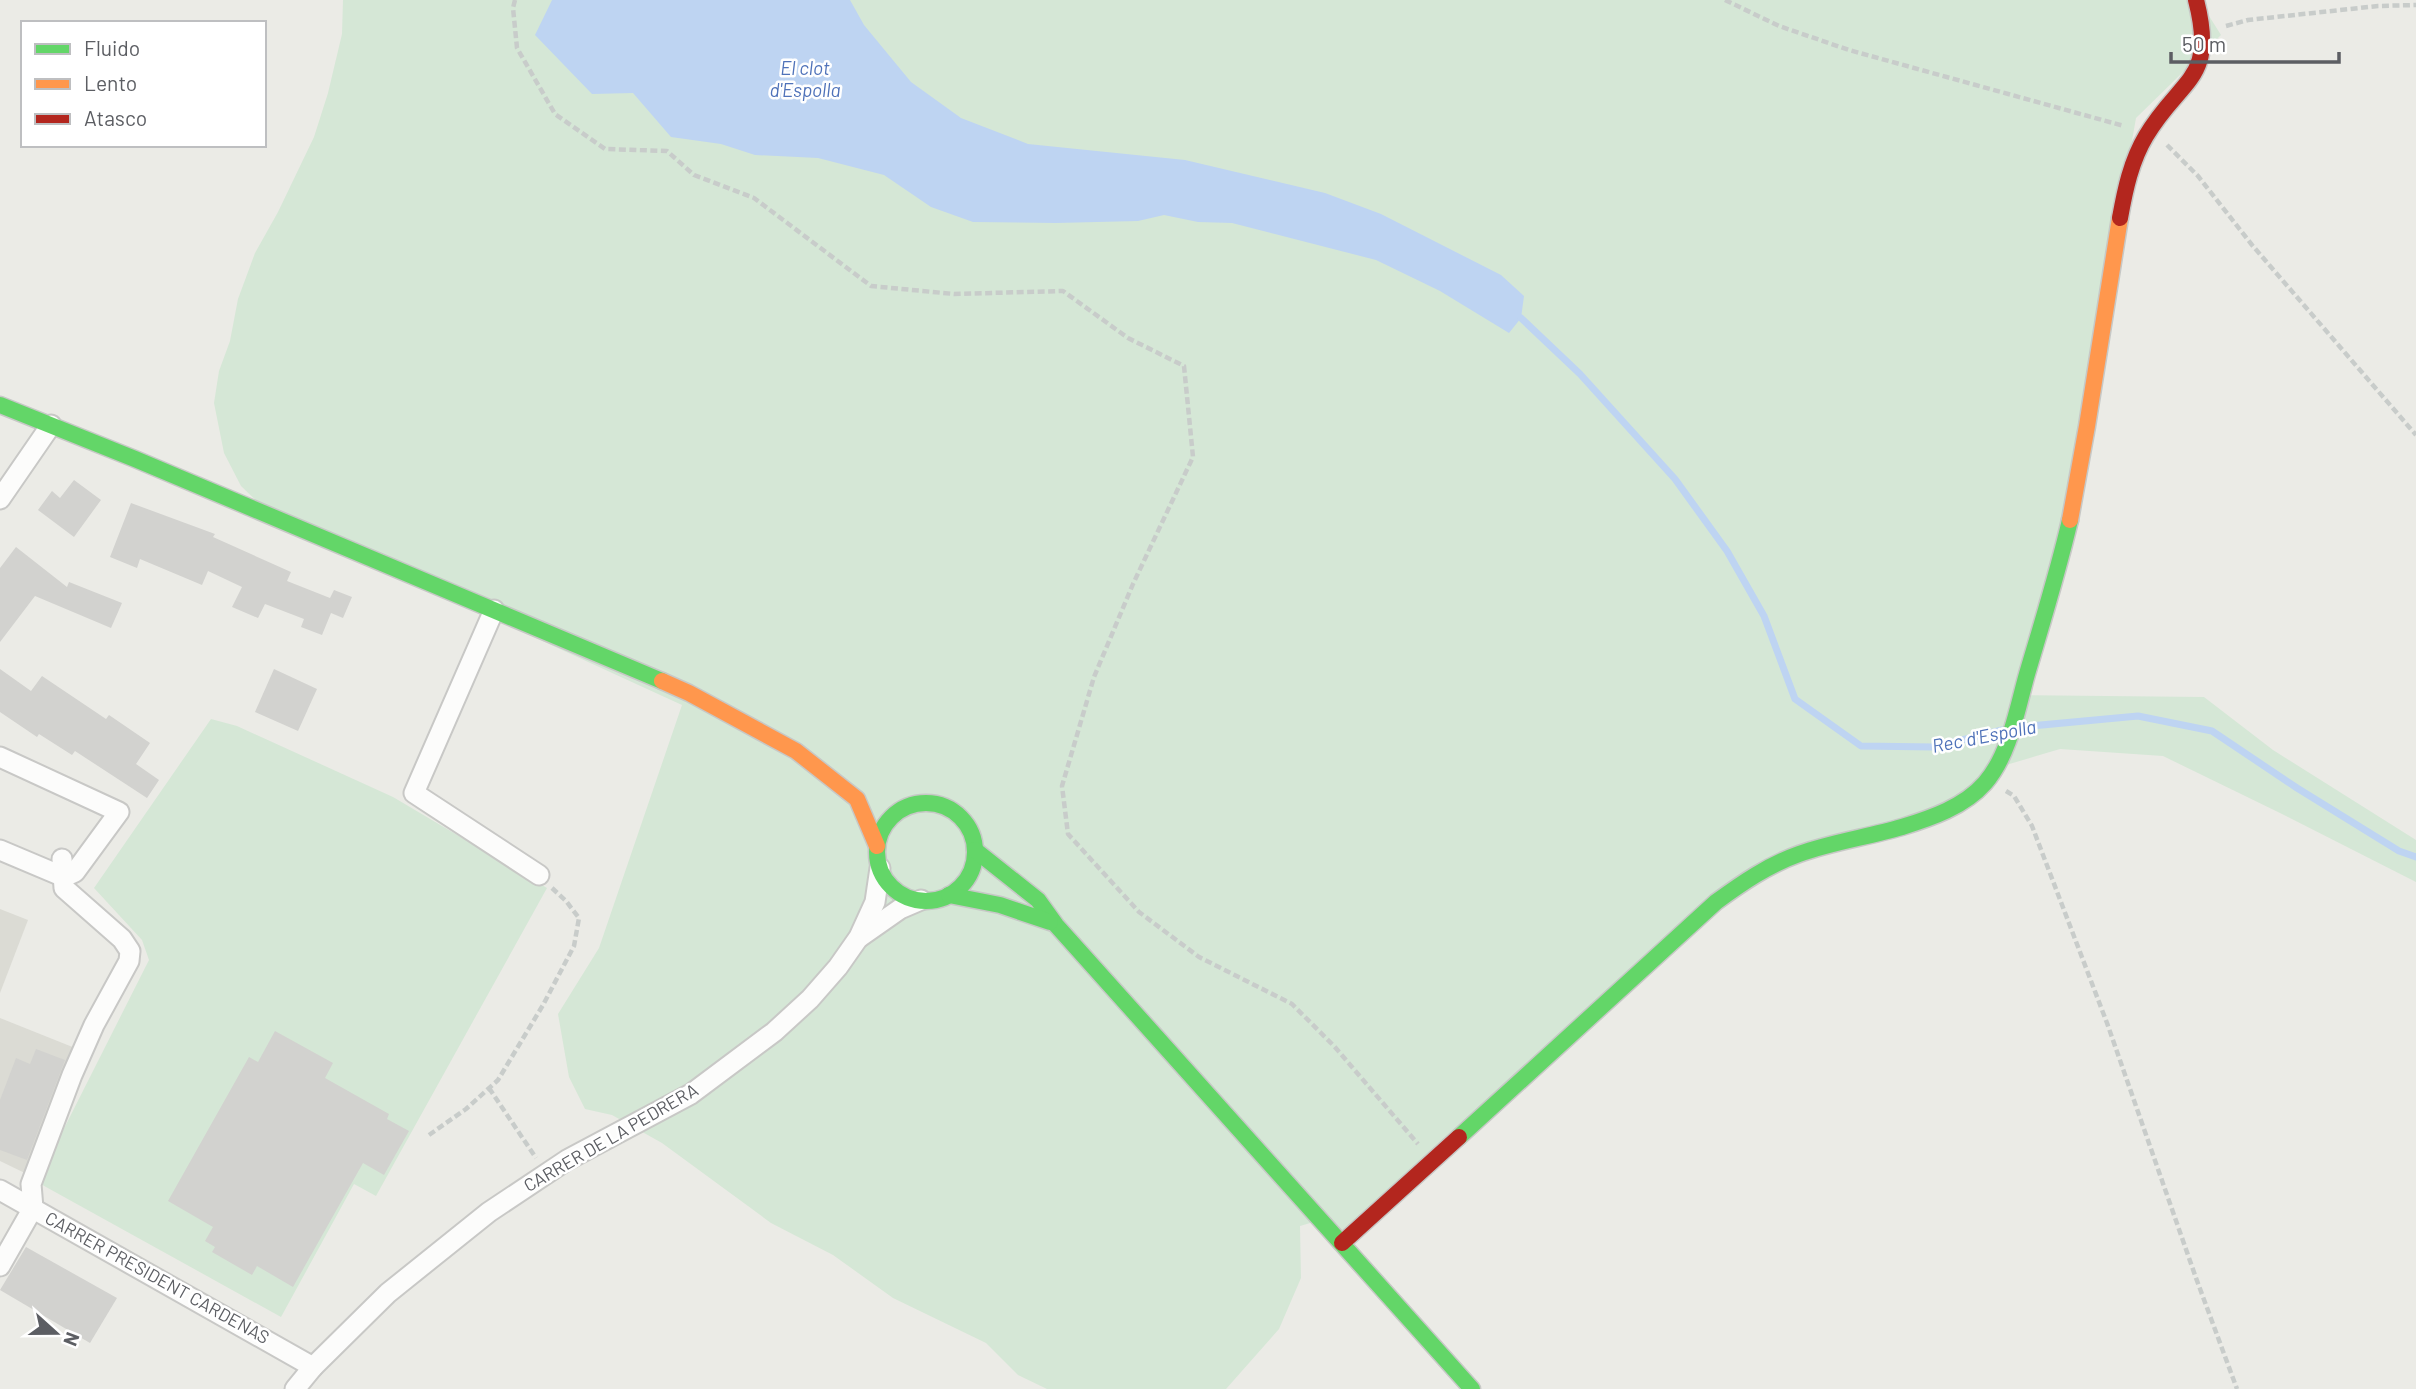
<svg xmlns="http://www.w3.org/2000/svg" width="2416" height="1389" font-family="Barlow,sans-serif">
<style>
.education{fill:#dbdbd4}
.green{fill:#d5e7d6}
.water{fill:#bed4f2}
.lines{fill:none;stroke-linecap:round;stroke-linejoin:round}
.stream{stroke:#bed4f2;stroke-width:7}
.building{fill:#d2d2cf}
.street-casing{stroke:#c8c8c6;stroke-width:23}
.fast-casing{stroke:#c7c8c6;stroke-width:19}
.slow-casing{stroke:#c7c8c6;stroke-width:19}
.jam-casing{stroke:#c7c8c6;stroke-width:19}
.path{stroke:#c8ccca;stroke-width:4.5;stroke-dasharray:7 3.5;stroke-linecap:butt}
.street{stroke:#fcfcfb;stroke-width:19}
.fast{stroke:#63d668;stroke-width:16}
.slow{stroke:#ff974d;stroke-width:16}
.jam{stroke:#b3261e;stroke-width:16}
.labels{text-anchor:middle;stroke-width:5;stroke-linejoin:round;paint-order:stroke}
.street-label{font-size:18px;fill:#5c5e63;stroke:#fff}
.water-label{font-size:19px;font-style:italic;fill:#4f72b9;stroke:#fff}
</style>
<rect width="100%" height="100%" fill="#ebebe6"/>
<g class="education">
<path d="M 0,909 L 28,920 L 0,993 Z"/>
<path d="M 0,1018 L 80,1050 L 31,1176 L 0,1161 Z"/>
</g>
<g class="green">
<path d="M 343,0 L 2199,0 L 2221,35 L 2136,118 L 2057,568 L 2013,695 L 2204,697 L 2273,750 L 2416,840 L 2416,882 L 2280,813 L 2163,756 L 2060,749 L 1986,771 L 1977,797 L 1757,874 L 1339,1247 L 1317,1221 L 1300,1226 L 1301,1278 L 1279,1329 L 1226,1389 L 1047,1389 L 1018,1375 L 986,1343 L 893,1298 L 833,1255 L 771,1223 L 662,1143 L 612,1115 L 585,1109 L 569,1077 L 558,1014 L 599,948 L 682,705 L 274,518 L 241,486 L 224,453 L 214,403 L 219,371 L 230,341 L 238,299 L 255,253 L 278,212 L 314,137 L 328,93 L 342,34 Z"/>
<path d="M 211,719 L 237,726 L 393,797 L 547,888 L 376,1196 L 354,1184 L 281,1317 L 37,1182 L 149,960 L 142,940 L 94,888 Z"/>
</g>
<path class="water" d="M 552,0 L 850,0 L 864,25 L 911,82 L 961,118 L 1028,144 L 1185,160 L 1325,193 L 1381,214 L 1501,275 L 1524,296 L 1521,318 L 1509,333 L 1440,291 L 1376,260 L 1232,223 L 1198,222 L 1164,215 L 1138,221 L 1056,223 L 973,222 L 931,207 L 884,175 L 818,158 L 755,155 L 721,144 L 671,137 L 633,93 L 592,94 L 535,35 Z"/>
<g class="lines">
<g class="stream">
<path d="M 1521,318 L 1580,374 L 1675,479 L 1727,551 L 1764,616 L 1795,699 L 1861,746 L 1934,747 L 2002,730"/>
<path d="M 2020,727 L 2138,716 L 2212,731 L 2297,788 L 2399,851 L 2416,857"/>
</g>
</g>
<g class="building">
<path d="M 74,480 L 101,500 L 74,537 L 38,510 L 52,491 L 60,498 Z"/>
<path d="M 131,503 L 215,534 L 213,537 L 291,572 L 287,581 L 330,598 L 334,590 L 352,597 L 343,618 L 331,613 L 322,635 L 301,627 L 304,619 L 265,604 L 258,618 L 232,607 L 242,587 L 208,571 L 202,585 L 140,559 L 137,568 L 110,557 Z"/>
<path d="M 16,547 L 67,587 L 69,582 L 122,603 L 111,628 L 35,596 L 0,642 L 0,568 Z"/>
<path d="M 0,669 L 31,691 L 42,676 L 106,719 L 109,715 L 150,743 L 136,764 L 159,780 L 147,798 L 75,751 L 72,755 L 39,734 L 37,737 L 0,712 Z"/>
<path d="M 274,669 L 317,689 L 298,731 L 255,712 Z"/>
<path d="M 275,1031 L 333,1063 L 325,1078 L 389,1114 L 387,1119 L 409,1131 L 384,1175 L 363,1163 L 293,1287 L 257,1266 L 252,1275 L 212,1252 L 215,1247 L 205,1241 L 213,1227 L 168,1201 L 249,1057 L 258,1062 Z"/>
<path d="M 36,1049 L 65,1060 L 27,1160 L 0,1150 L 0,1100 L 16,1058 L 30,1064 Z"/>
<path d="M 26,1247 L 117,1298 L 90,1343 L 0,1290 Z"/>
</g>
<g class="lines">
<defs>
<g id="street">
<path d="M 0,499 L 51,425"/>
<path d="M 494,610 L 414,793 L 539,875"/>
<path d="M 0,757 L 119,812 L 75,872 L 64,877 L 0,850"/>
<path d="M 860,937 L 900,909 L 921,900"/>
<path d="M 0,1190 L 313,1367"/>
<path d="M 0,1266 L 33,1208 L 31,1184 L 72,1075 L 94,1025 L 129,961 L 130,951 L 122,939 L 64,888 L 62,859"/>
<path d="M 295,1389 L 313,1367 L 388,1293 L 489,1212 L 567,1160 L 691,1094 L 774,1032 L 810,999 L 838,967 L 859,937 L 875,902 L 880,868"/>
</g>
<g id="fast">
<path d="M 0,405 L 135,459 L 662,681"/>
<circle cx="926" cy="852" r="49"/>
<path d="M 975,850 L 1038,900 L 1056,925 L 1472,1389"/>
<path d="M 949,895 L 1000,905 L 1050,922"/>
<path d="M 1459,1137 L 1716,902 C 1742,883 1768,865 1799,854 C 1832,842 1868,837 1902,827 C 1931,818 1964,807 1985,783 C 2010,754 2017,709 2027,674 C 2042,623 2058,572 2070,520"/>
</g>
<g id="slow">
<path d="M 2070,520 L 2087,426 L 2120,218"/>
<path d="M 662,681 L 689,693 L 796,751 L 857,799 L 877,846"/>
</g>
<g id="jam">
<path d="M 2120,218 C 2125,190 2131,161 2146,136 C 2181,77 2217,81 2196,0"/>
<path d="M 1342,1243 L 1459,1137"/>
</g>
</defs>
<use href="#street" class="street-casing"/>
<use href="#fast" class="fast-casing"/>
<use href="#slow" class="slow-casing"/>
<use href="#jam" class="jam-casing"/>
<g class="path">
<path d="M 515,0 L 513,8 L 517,48 L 555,114 L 605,149 L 667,151 L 694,175 L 754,198 L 871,286 L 954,294 L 1063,291 L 1128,338 L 1184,366 L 1193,457 L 1133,584 L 1094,677 L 1062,786 L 1068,834 L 1139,912 L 1199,957 L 1292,1004 L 1334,1046 L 1418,1144"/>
<path d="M 1725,0 L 1779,26 L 1849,50 L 2124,126"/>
<path d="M 2226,26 L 2248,20 L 2378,6 L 2416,5"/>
<path d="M 2167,145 L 2198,176 L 2252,245 L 2416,435"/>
<path d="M 2006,791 L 2014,796 L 2032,826 L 2107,1023 L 2196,1278 L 2237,1389"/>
<path d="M 489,1088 L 536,1158"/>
<path d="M 429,1135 L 466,1109 L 498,1080 L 543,1005 L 574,946 L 579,918 L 566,901 L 552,888"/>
</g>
<use href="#street" class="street"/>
<use href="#fast" class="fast"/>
<use href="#slow" class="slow"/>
<use href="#jam" class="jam"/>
</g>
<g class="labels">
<g class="street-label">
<text transform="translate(611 1138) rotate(-30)" y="6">CARRER DE LA PEDRERA</text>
<text transform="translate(157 1278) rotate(29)" y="6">CARRER PRESIDENT CARDENAS</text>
</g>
<g class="water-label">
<text x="805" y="75">El clot<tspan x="805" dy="22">d'Espolla</tspan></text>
<text transform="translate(1984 736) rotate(-11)" y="7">Rec d'Espolla</text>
</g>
</g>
<rect x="21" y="21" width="245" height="126" fill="#ffffff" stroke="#bebfc1" stroke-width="2"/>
<rect x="35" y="44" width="35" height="10" fill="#63d668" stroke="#bebfc1" stroke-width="2"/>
<text x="84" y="56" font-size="21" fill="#5c5e63">Fluido</text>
<rect x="35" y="79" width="35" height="10" fill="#ff974d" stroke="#bebfc1" stroke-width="2"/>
<text x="84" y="91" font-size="21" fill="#5c5e63">Lento</text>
<rect x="35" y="114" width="35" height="10" fill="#b3261e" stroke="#bebfc1" stroke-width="2"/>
<text x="84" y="126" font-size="21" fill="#5c5e63">Atasco</text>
<g transform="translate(56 1333) rotate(111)" stroke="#ffffff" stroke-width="5" paint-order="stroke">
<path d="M0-5L12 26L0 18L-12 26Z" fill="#5c5e63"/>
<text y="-10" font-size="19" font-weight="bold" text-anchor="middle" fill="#5c5e63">N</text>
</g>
<path d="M2171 52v10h168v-10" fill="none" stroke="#5c5e63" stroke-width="3.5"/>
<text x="2182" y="52" font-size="21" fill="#5c5e63" stroke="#ffffff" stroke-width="5" paint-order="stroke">50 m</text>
</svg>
